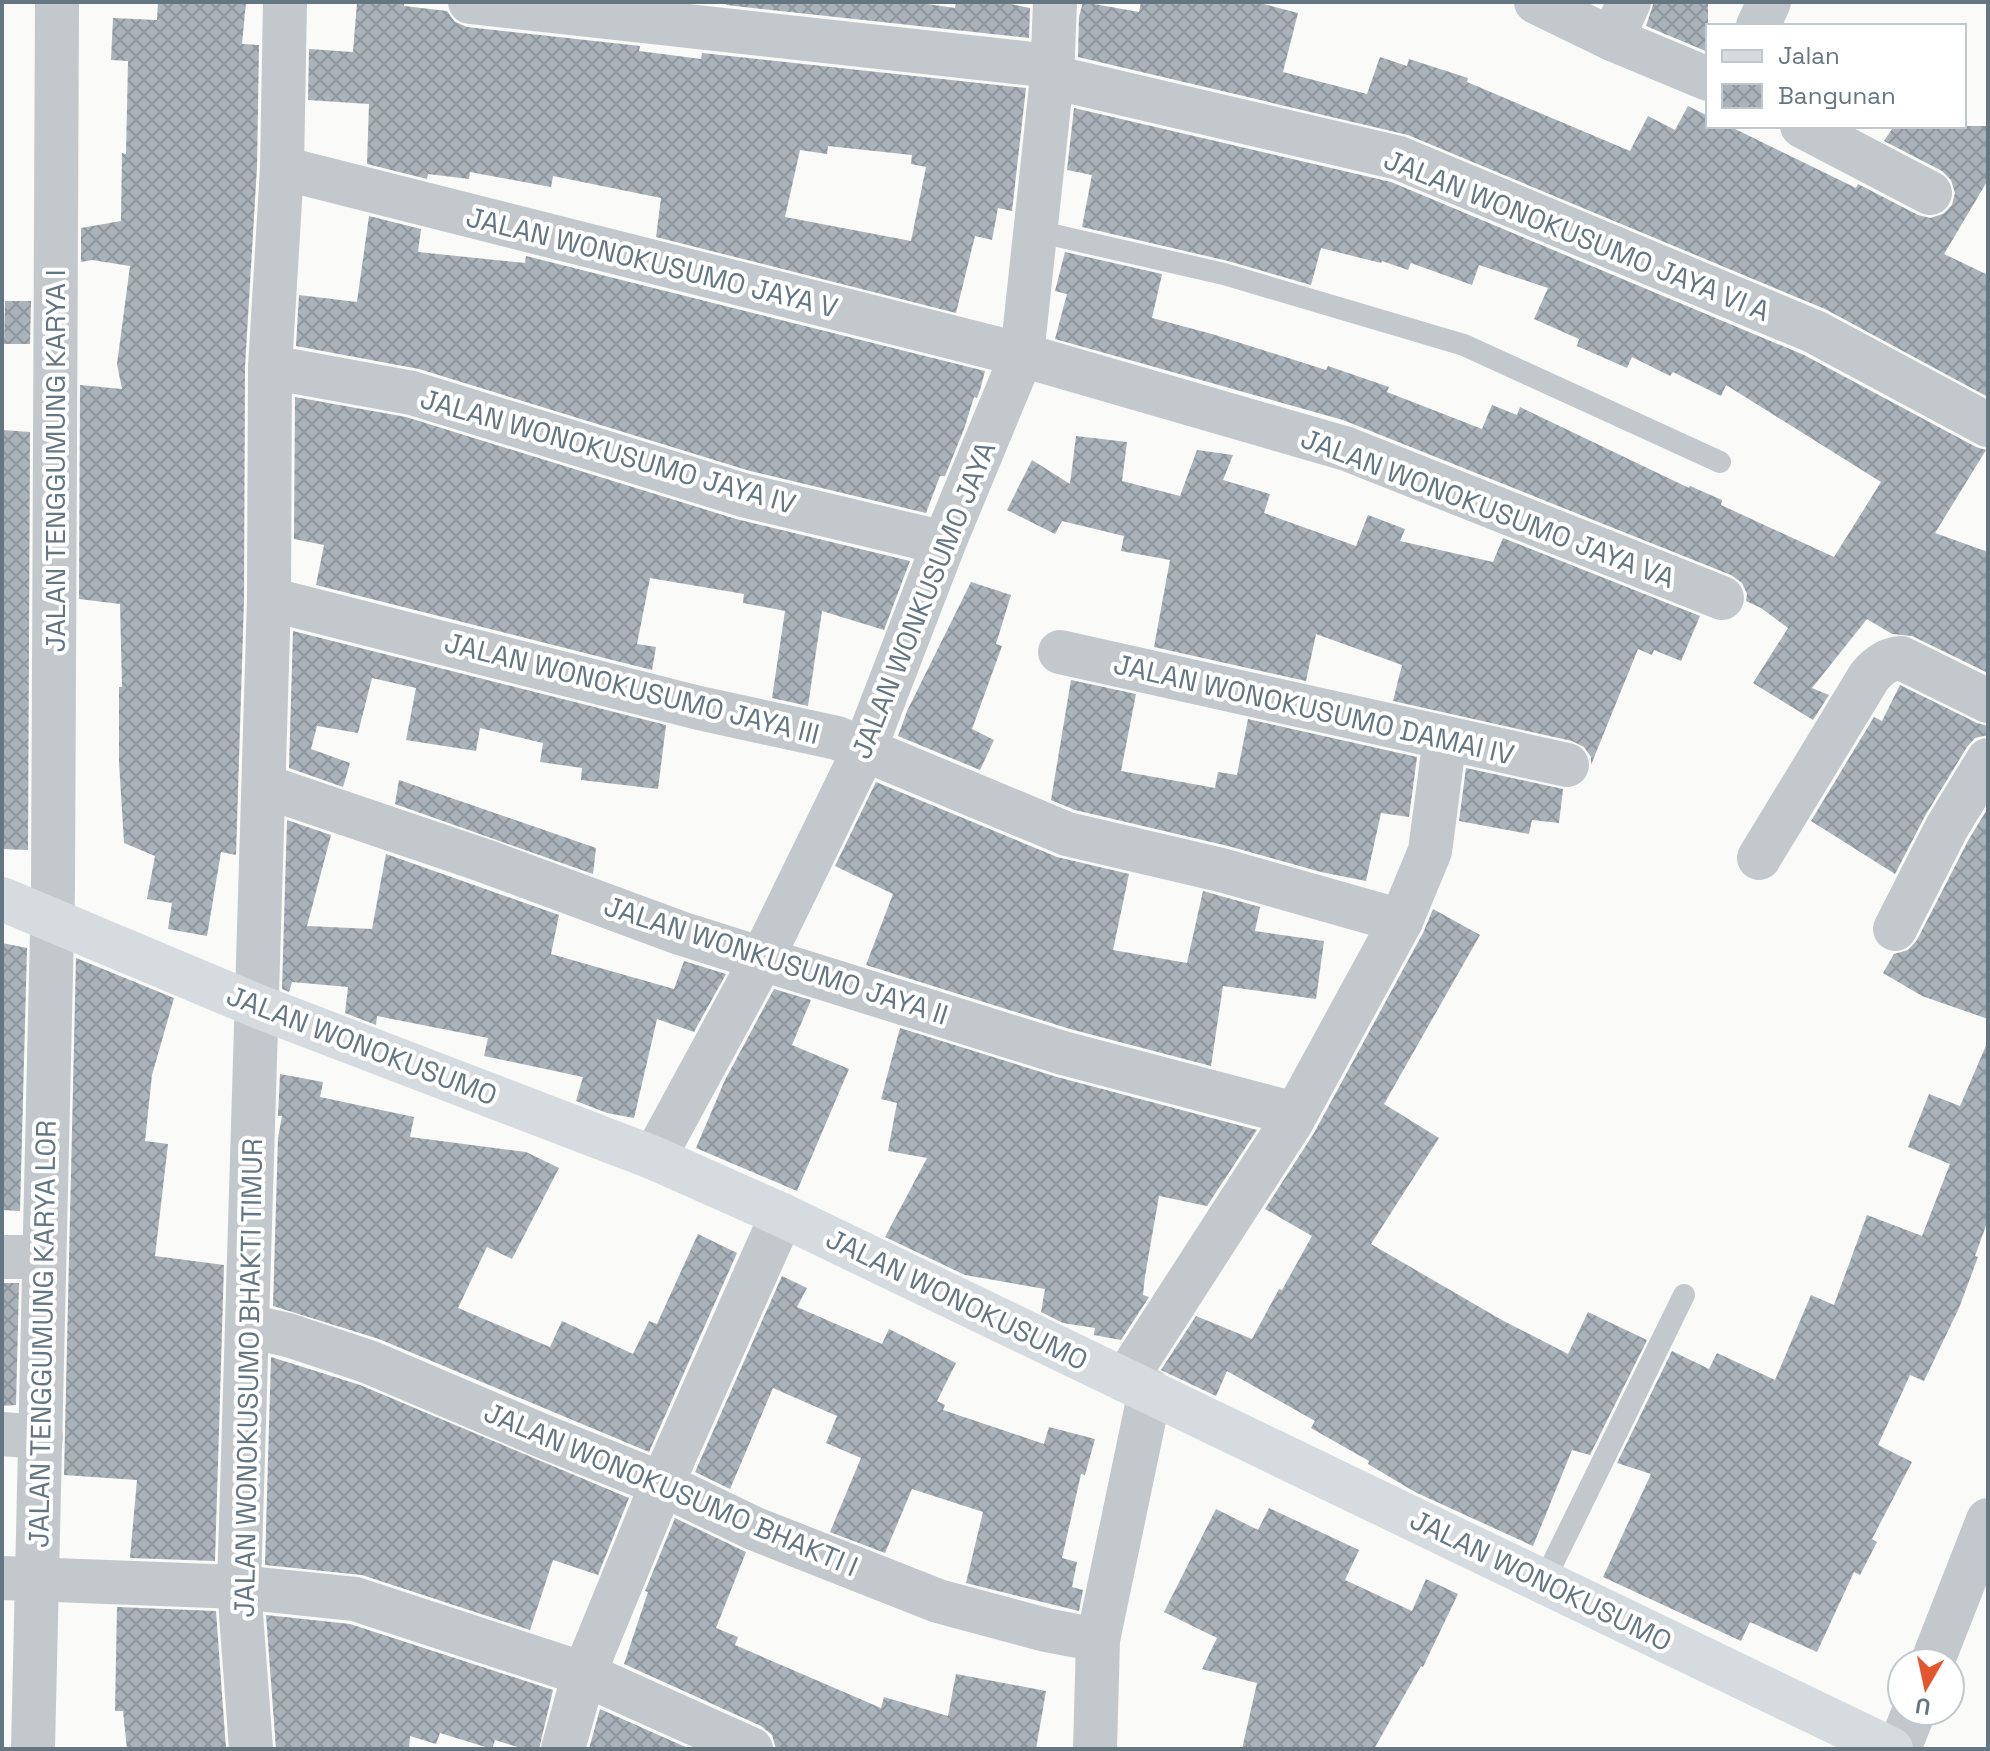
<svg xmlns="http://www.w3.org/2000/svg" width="1990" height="1751" font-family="'Space Grotesk',sans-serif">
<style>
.building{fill:url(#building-cross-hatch);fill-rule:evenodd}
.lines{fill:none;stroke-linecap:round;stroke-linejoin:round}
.lane{stroke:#c3c8cc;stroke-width:22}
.street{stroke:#c3c8cc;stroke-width:44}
.secondary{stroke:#d6dbdf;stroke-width:44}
.labels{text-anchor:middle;stroke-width:8;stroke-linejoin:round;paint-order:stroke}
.street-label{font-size:28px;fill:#657683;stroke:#fff}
</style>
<defs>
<pattern id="building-cross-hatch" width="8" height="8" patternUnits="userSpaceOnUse" patternTransform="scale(2)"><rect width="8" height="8" fill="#aab3b9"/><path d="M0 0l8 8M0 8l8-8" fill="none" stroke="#8e969c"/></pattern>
</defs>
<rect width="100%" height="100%" fill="#fafaf8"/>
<g class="building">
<path d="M 158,2 L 246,2 L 242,44 L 259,45 L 257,167 L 245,367 L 244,599 L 236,855 L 221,852 L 207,936 L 168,929 L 172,903 L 147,899 L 155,856 L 124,843 L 119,762 L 119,687 L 122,687 L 120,604 L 79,599 L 80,385 L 122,389 L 117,364 L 130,266 L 92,260 L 81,262 L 81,228 L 121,221 L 122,153 L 126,154 L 128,61 L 111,60 L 113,18 L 157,20 Z"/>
<path d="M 357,2 L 404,2 L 404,6 L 447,11 L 455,22 L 467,27 L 640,46 L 639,51 L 701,59 L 702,53 L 1026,88 L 1012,211 L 998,208 L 992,240 L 975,236 L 956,313 L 656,237 L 661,198 L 553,176 L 551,187 L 470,172 L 469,179 L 428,174 L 427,179 L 367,164 L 369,104 L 308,100 L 309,49 L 353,52 ZM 828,146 L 912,155 L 911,164 L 926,167 L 911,241 L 785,217 L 800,150 L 827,154 Z"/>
<path d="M 727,2 L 913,2 L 955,8 L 956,2 L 1000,2 L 1030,8 L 1029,38 L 726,5 Z"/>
<path d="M 1083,2 L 1139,12 L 1141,2 L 1256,2 L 1298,13 L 1283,72 L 1367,94 L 1380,57 L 1407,66 L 1409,59 L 1468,78 L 1467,82 L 1630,151 L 1648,116 L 1675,130 L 1688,106 L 1708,116 L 1708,126 L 1729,126 L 1856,188 L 1858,184 L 1918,215 L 1930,218 L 1943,214 L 1952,205 L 1955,193 L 1951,180 L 1942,171 L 1884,141 L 1894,126 L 1988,126 L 1988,180 L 1944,254 L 1988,275 L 1988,397 L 1825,309 L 1408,135 L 1078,57 L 1079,17 Z"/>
<path d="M 1654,2 L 1708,2 L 1708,52 L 1646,26 Z"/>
<path d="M 1074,108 L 1391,182 L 1804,355 L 1976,447 L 1986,450 L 1935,533 L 1988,552 L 1988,673 L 1912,636 L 1892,634 L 1867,619 L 1812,688 L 1829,695 L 1813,720 L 1753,683 L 1788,628 L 1761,608 L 1746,601 L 1747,594 L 1742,583 L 1731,575 L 1343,420 L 1055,339 L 1067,294 L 1055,291 L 1065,252 L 1162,274 L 1152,318 L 1212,334 L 1326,370 L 1328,366 L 1389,387 L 1387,392 L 1482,429 L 1492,405 L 1517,415 L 1520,407 L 1689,488 L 1690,486 L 1722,500 L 1721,505 L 1834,557 L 1881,482 L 1726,385 L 1721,396 L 1673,372 L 1670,376 L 1632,357 L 1627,368 L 1577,346 L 1579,339 L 1534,319 L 1548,288 L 1479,265 L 1472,285 L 1411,263 L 1408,270 L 1382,261 L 1381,263 L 1321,248 L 1311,285 L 1228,261 L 1082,227 L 1092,175 L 1067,170 Z"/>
<path d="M 369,216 L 421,229 L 418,252 L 525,263 L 526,256 L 985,371 L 980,390 L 977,398 L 974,397 L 964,429 L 945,476 L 940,476 L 926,513 L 750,471 L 419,369 L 296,346 L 299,295 L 357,302 Z"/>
<path d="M 5,301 L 31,301 L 30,344 L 4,344 Z"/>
<path d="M 295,397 L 406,417 L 736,519 L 910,561 L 884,630 L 822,611 L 808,706 L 772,698 L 785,611 L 743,603 L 744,594 L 650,578 L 637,644 L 656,647 L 652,670 L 316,585 L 324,545 L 294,539 Z"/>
<path d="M 2,430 L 30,432 L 28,850 L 2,849 Z"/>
<path d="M 1076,436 L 1127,442 L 1122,481 L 1180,496 L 1197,450 L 1233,455 L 1223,480 L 1270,494 L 1264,513 L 1356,546 L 1368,515 L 1405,529 L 1400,541 L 1493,562 L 1503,538 L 1700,616 L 1681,661 L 1654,650 L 1652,655 L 1638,649 L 1591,765 L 1591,757 L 1584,747 L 1572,741 L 1393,701 L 1402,665 L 1316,634 L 1306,681 L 1154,647 L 1170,560 L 1121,551 L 1124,536 L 1062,521 L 1055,534 L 1007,510 L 1032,460 L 1070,484 Z"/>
<path d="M 971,582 L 1011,595 L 996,644 L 1002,646 L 972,729 L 994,740 L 980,770 L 898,736 L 907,711 Z"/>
<path d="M 293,631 L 666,725 L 658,789 L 581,780 L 582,768 L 540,762 L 543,743 L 480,728 L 476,751 L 406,740 L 416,688 L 372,678 L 358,733 L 317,726 L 311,749 L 350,763 L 343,787 L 289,768 Z"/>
<path d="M 1071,680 L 1136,694 L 1121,771 L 1215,788 L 1218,772 L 1237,775 L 1248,719 L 1417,757 L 1409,817 L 1381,813 L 1366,881 L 1321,872 L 1228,846 L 1075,810 L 1051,800 Z"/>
<path d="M 1900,685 L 1977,723 L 1988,726 L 1988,735 L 1975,738 L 1967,747 L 1925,816 L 1895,874 L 1811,821 L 1874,717 L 1882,721 Z"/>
<path d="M 1466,768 L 1563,789 L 1559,823 L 1532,820 L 1529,834 L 1459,821 Z"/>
<path d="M 399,780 L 596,848 L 593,874 L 395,804 Z"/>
<path d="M 876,782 L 1057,857 L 1129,874 L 1113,950 L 1187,963 L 1203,891 L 1260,907 L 1255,931 L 1324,941 L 1316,999 L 1223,986 L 1211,1066 L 1070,1029 L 866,965 L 893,894 L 835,866 Z"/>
<path d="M 1988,808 L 1988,1019 L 1922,996 L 1883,973 L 1894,954 L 1908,950 L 1917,940 L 1969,839 Z"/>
<path d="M 287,820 L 331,835 L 307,926 L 372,929 L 386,854 L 559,915 L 551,954 L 674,989 L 684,961 L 726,974 L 694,1032 L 657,1019 L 634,1118 L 607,1113 L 576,1101 L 583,1077 L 484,1056 L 488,1038 L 377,1016 L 376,1025 L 345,1013 L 348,987 L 292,982 L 289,992 L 282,989 Z"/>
<path d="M 1433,909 L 1480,935 L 1384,1104 L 1439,1138 L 1371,1244 L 1500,1319 L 1568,1354 L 1588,1312 L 1647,1340 L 1590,1455 L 1572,1450 L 1533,1546 L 1415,1492 L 1368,1464 L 1369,1461 L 1311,1428 L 1315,1421 L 1227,1371 L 1216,1396 L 1161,1370 L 1196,1316 L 1252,1339 L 1279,1289 L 1282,1290 L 1312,1236 L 1265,1209 L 1314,1133 L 1423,933 Z"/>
<path d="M 2,943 L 27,948 L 20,1211 L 2,1210 Z"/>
<path d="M 76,958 L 174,998 L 152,1075 L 145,1141 L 168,1144 L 155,1256 L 224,1265 L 215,1561 L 130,1558 L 137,1480 L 64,1475 Z"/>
<path d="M 774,989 L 811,1000 L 792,1045 L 849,1069 L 797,1191 L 696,1148 L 725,1080 Z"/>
<path d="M 900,1028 L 1057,1077 L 1257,1130 L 1207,1206 L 1159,1196 L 1145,1276 L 1143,1295 L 1149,1297 L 1121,1340 L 1094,1335 L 1095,1328 L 1063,1323 L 1041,1312 L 1045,1289 L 965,1275 L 885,1237 L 927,1158 L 888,1151 L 897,1103 L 881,1099 Z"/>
<path d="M 1988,1041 L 1988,1220 L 1975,1256 L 1978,1257 L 1959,1308 L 1924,1381 L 1910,1375 L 1878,1445 L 1912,1462 L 1872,1539 L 1877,1542 L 1860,1575 L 1854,1572 L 1817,1652 L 1750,1622 L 1741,1641 L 1603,1577 L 1651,1474 L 1617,1463 L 1672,1351 L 1709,1369 L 1717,1353 L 1775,1380 L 1811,1295 L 1834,1305 L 1867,1215 L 1922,1236 L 1950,1164 L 1908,1147 L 1929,1094 L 1960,1106 Z"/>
<path d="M 280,1074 L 323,1082 L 320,1097 L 414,1117 L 410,1137 L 526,1152 L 559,1168 L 512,1259 L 487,1247 L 458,1308 L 550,1347 L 562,1321 L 633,1354 L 649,1321 L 657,1324 L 698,1234 L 737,1253 L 649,1452 L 379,1339 L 273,1306 L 278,1138 L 282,1116 L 278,1116 Z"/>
<path d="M 782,1276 L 807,1288 L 797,1307 L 882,1344 L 889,1329 L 956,1363 L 937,1401 L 945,1405 L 943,1410 L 1044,1444 L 1049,1427 L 1095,1439 L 1085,1475 L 1081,1474 L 1062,1558 L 1077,1562 L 1072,1587 L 1083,1590 L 1079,1611 L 966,1583 L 983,1512 L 912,1489 L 885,1553 L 830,1532 L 861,1458 L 826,1443 L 837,1416 L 773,1388 L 730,1489 L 695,1472 Z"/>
<path d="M 2,1283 L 19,1283 L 16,1405 L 2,1406 Z"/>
<path d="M 271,1357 L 360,1385 L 629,1498 L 598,1575 L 553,1560 L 530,1630 L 362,1575 L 265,1565 Z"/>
<path d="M 1269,1508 L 1359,1550 L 1345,1580 L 1412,1611 L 1426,1579 L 1458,1594 L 1423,1667 L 1421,1666 L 1374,1749 L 1242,1749 L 1257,1683 L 1202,1669 L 1217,1638 L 1164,1612 L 1216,1509 L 1258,1530 Z"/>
<path d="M 675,1518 L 746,1552 L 716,1628 L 738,1637 L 735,1645 L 881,1708 L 884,1697 L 948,1716 L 956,1674 L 1046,1691 L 1036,1749 L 776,1749 L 772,1735 L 761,1726 L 624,1664 L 648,1592 L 645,1591 Z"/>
<path d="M 117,1607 L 216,1611 L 226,1749 L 127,1749 L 123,1711 L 115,1711 Z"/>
<path d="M 266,1615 L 350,1624 L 553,1690 L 539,1749 L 524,1749 L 495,1740 L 492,1749 L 440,1733 L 436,1744 L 410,1736 L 409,1749 L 276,1749 Z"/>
<path d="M 600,1709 L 690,1749 L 589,1749 Z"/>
</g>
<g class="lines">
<g class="lane">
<path d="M 1036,231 L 1224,274 L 1464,345 L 1720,462"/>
<path d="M 1544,1581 L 1684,1295"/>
</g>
<g class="street">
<path d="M 470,2 L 1052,66"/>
<path d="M 1536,2 L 1612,39 L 1708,79"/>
<path d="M 1758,26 L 1769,2"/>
<path d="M 1612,39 L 1629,2"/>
<path d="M 1052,77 L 1399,158 L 1815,332 L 1988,425"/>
<path d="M 1802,126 L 1930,193"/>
<path d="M 282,168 L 1022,355 L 1347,449 L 1722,598"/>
<path d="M 270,367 L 412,393 L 743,495 L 944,543"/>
<path d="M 269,599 L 699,708 L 837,738 L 1067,834 L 1221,870 L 1401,921"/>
<path d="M 1060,652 L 1567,765"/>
<path d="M 264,786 L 485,861 L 680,933 L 762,959 L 1063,1053 L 1295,1114"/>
<path d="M 1759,858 L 1869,677 C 1878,666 1887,659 1901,658 L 1988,701"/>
<path d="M 1895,929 L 1947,827 L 1988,760"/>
<path d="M 654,1158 L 762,959 L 865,748 L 944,543 L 1022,355 L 1052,77 L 1055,2"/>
<path d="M 2,1257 L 43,1257"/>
<path d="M 248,1326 L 288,1335 L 369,1362 L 545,1437 L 662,1484 L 753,1528 L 938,1601 L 1046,1630 L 1098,1640"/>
<path d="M 1125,1380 L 1292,1121 L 1401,921 L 1430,851 L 1445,738"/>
<path d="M 2,1434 L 41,1437"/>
<path d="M 2,1578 L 239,1587 L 355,1599 L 584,1674 L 751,1749"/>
<path d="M 1932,1663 L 1988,1520"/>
<path d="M 33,1749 L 53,888 L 57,2"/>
<path d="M 251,1749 L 239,1587 L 269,599 L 270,367 L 282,168 L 285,2"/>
<path d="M 563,1749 L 584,1674 L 662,1484 L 782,1215"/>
<path d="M 1095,1749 L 1098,1640 L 1150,1391"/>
<path d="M 1899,1749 L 1914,1711"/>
</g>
<path class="secondary" d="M 2,899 L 257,1006 L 654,1158 L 782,1215 L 1891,1749"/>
</g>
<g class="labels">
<g class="street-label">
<text transform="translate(1577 235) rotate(22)" y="10">JALAN WONOKUSUMO JAYA VI A</text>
<text transform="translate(652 262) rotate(14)" y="10">JALAN WONOKUSUMO JAYA V</text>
<text transform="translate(608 451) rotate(16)" y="10">JALAN WONOKUSUMO JAYA IV</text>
<text transform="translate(55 461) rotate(-90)" y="10">JALAN TENGGUMUNG KARYA I</text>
<text transform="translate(1488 508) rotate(21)" y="10">JALAN WONOKUSUMO JAYA VA</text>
<text transform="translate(923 600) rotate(-68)" y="10">JALAN WONKUSUMO JAYA</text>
<text transform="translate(632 688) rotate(14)" y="10">JALAN WONOKUSUMO JAYA III</text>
<text transform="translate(1314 709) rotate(13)" y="10">JALAN WONOKUSUMO DAMAI IV</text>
<text transform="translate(776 960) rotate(18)" y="10">JALAN WONKUSUMO JAYA II</text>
<text transform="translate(362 1045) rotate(21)" y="10">JALAN WONOKUSUMO</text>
<text transform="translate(957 1299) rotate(26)" y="10">JALAN WONOKUSUMO</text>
<text transform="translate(42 1334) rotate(-89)" y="10">JALAN TENGGUMUNG KARYA LOR</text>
<text transform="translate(248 1378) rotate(-89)" y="10">JALAN WONOKUSUMO BHAKTI TIMUR</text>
<text transform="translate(671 1489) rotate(23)" y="10">JALAN WONOKUSUMO BHAKTI I</text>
<text transform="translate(1541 1580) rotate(26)" y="10">JALAN WONOKUSUMO</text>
</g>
</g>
<rect width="1990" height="1751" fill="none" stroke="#657683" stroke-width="8"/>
<rect x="1706" y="24" width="260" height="104" fill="#ffffff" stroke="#c1c8cd" stroke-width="2"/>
<rect x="1722" y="50" width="40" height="12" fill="#d6dbdf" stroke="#c1c8cd" stroke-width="2"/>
<text x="1778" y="64" font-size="24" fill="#657683">Jalan</text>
<rect x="1722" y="84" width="40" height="24" fill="url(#building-cross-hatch)" stroke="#c1c8cd" stroke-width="2"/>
<text x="1778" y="104" font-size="24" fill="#657683">Bangunan</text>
<g transform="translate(1926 1687) rotate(189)"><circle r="38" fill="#ffffff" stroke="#c1c8cd" stroke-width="2"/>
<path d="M0-6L14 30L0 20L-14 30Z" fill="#e4572e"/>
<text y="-12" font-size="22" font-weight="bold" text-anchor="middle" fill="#657683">U</text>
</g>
</svg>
